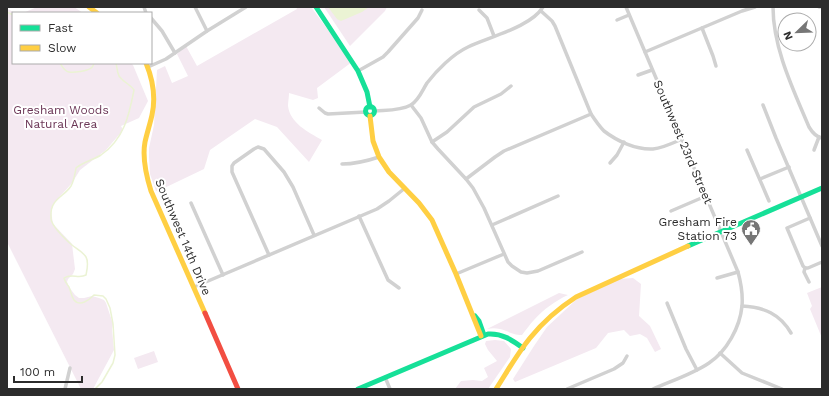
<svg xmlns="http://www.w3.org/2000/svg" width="829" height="396" font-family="'Work Sans',sans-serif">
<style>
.green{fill:#f4e9f1}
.water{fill:#ebf3d4}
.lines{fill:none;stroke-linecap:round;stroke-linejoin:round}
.stream{stroke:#ebf3d4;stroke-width:1.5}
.street{stroke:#d1d1d1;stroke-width:3.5}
.fast{stroke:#16e098;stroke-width:5}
.slow{stroke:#ffcf43;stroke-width:5}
.jam{stroke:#f24e42;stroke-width:5}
.labels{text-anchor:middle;stroke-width:4;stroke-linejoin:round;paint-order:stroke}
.park-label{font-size:12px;fill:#6b3656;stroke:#fff}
.street-label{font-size:12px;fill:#2c2c2c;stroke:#fff}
.poi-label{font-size:12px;fill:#2c2c2c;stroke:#fff;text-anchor:end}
</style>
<rect width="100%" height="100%" fill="#fff"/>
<g class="green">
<path d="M 37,7 L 74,7 L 83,13 L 23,13 Z"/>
<path d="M 296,7 L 311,7 L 352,62 L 317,88 L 318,98 L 313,100 L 289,93 C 289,97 288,102 288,106 C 290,123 308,132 322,140 L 309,162 L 277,127 L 255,119 L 210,150 L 204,169 L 158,191 L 156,191 L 150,174 L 149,156 L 149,148 L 154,125 L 157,70 L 165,66 L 172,83 L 188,76 L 177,54 L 186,46 L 197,66 L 297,9 Z"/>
<path d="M 324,7 L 387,7 L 385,11 L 350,46 Z"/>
<path d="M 7,9 L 16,13 L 13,13 L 13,63 L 131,63 L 133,65 L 148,101 L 139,118 L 121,126 L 123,130 L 106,150 L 80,170 L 72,183 L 54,203 L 51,211 L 53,224 L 72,244 L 75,269 L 73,274 L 68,279 L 67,282 L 69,287 L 75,295 L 79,298 L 84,298 L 92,296 L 99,298 L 104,300 L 106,303 L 113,324 L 112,329 L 114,350 L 93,389 L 81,389 L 7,242 Z"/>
<path d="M 633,278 L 641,284 L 639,316 L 650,326 L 661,349 L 655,352 L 647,338 L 640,334 L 630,336 L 624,330 L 608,333 L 596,348 L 515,382 L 513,379 L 534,346 L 547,327 L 577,299 L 619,279 Z"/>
<path d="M 822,287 L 822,338 L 810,309 L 812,306 L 807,293 Z"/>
<path d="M 559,293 L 568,295 C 555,301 544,309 534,320 C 530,324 526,330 522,335 C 512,335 509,331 500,329 C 496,328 491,328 487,329 Z"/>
<path d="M 495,340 L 504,341 L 511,349 L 510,357 L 488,389 L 455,389 L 461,381 L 473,380 L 482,381 L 488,377 L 484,368 L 497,361 L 488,350 L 485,344 L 486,341 Z"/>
<path d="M 154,351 L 158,362 L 138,369 L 134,358 Z"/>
</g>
<path class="water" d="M 328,7 L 369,7 L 362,12 L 341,21 L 337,19 Z"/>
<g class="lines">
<g class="stream">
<path d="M 7,12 L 13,15"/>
<path d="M 60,63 C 62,66 64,71 69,72 C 73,73 88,71 91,68 C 92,68 94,64 94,63"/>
<path d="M 95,389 L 102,382 L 113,363 L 115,355 L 113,324 L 110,308 L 106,299 L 103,296 L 94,295 C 89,300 80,307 74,300 C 71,296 71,291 69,287 C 67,284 65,282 64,278 C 71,273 79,279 86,275 C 87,270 89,262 86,257 C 83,252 77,249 72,245 C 67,241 54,228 52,222 C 51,221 51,217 51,216 C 50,199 64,197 71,186 C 74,181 75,174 76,168 C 83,162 93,160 101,155 C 124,139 129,116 134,90 C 130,84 123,82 119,76 C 117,72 117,67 116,63"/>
</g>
<g class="street">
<path d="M 144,7 L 146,13"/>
<path d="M 195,7 L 207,31"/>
<path d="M 626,7 L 738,272 C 741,283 743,294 742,306 C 740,327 727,351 709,363 C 693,374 671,381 653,389"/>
<path d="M 773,7 C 773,48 793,89 809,127 C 812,132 816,137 822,138"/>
<path d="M 819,7 L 822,7"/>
<path d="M 479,10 L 487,18 L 494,36"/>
<path d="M 541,11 L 552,21 L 555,26 L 591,114 C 595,120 599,126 604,131 C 617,141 636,150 653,149 C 663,148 673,143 682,139"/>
<path d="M 151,18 L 162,31 L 175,53"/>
<path d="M 617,20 L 629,15"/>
<path d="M 702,28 L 713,56 L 716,66"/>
<path d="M 645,52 L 742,11 L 755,7"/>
<path d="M 148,67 L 166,59 L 207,31 L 246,7"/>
<path d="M 358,71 L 383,57 L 388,52 L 418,18 L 422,10"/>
<path d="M 638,75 L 652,70"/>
<path d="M 411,105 L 421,118 L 432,142 L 438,149 L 466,179 L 473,188 L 484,208 L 508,262 L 512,266 L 521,272 L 527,273 L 538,271 L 582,252"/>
<path d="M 763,105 L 776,138 L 822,246"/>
<path d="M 319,108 L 325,113 L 328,114 L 366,112"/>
<path d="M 375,111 C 386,110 400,111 411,105 C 419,100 422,91 427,83 C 437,70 453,54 468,47 C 489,37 531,27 543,7"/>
<path d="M 432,142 L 447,132 L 474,107 L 501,94 L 511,86"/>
<path d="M 747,150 L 769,201"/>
<path d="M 814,150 L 819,137"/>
<path d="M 610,163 L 617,155 L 624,142"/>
<path d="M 342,164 C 355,164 367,161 379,157"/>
<path d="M 466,179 L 495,157 L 504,151 L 591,114"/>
<path d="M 760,179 L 789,167"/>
<path d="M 191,203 L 223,275"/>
<path d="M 671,211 L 706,196"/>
<path d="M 359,216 L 388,280 L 399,288"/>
<path d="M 492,225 L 558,196"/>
<path d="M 269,255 L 232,172 L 232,166 L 234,163 L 254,149 L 258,147 L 264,149 L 284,172 L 293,187 L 314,235"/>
<path d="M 805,268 L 808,268 L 822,262"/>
<path d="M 456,274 L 504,254"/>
<path d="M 717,278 L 738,272"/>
<path d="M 809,282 L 804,272 L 805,268 L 803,266 L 787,228 L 810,218"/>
<path d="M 194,287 L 377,209 L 389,201 L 405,188"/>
<path d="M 667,303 L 686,349 L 697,370"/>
<path d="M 742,306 C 764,307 780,314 791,333"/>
<path d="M 720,353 L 742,373 L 782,389"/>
<path d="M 385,377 L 390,389"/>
<path d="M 65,389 L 70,368"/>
<path d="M 567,389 L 614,369 L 623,363 L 627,356"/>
</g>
<g class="fast">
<path d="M 316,7 L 358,71 L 367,92 L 370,107"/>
<circle cx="370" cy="111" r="4.5"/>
<path d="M 688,246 L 822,188"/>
<path d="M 475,316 L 479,321 L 484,335"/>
<path d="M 358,389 L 488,334 C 502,333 512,340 523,348"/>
</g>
<g class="slow">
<path d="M 89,7 L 97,13"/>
<path d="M 146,63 C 153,80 156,97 152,115 C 150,124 147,133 145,142 C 142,158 146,175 151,191 L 205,313"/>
<path d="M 370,116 L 373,141 L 379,157 L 389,172 L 419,203 L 432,220 L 456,274 L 481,336"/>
<path d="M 496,389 C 507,372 517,354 530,338 C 543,322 559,308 576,297 L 688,246"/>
</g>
<path class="jam" d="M 205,313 L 238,389"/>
</g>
<defs>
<symbol id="civic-pin" viewBox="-11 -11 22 30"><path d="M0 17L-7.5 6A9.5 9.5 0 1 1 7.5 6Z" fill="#767676" stroke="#fff"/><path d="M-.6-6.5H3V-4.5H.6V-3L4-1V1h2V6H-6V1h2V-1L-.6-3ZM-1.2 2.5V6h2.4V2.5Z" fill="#fff"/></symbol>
</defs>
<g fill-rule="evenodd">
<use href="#civic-pin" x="740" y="218" width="22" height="30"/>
</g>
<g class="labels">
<g class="park-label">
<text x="61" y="114">Gresham Woods<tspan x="61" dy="14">Natural Area</tspan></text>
</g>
<g class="street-label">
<text transform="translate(683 142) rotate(67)" y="4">Southwest 23rd Street</text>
<text transform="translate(183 237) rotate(67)" y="4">Southwest 14th Drive</text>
</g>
<g class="poi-label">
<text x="737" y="226">Gresham Fire<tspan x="737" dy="14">Station 73</tspan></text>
</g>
</g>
<rect width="829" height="396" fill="none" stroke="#2c2c2c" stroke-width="16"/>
<rect x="12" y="12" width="140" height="52" fill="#ffffff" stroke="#ababab"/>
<rect x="20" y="25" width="20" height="6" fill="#16e098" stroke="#ababab"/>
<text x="48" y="32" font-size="12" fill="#2c2c2c">Fast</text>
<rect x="20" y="45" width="20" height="6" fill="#ffcf43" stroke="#ababab"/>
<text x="48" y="52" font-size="12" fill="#2c2c2c">Slow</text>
<g transform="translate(797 32) rotate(247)"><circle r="19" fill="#ffffff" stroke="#ababab"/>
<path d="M0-3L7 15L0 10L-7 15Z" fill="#767676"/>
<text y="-6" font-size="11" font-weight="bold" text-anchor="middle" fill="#2c2c2c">N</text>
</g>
<path d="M14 376v6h68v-6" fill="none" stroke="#2c2c2c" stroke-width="2"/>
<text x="20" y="376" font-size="12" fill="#2c2c2c" stroke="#ffffff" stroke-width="3" paint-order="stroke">100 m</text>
</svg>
